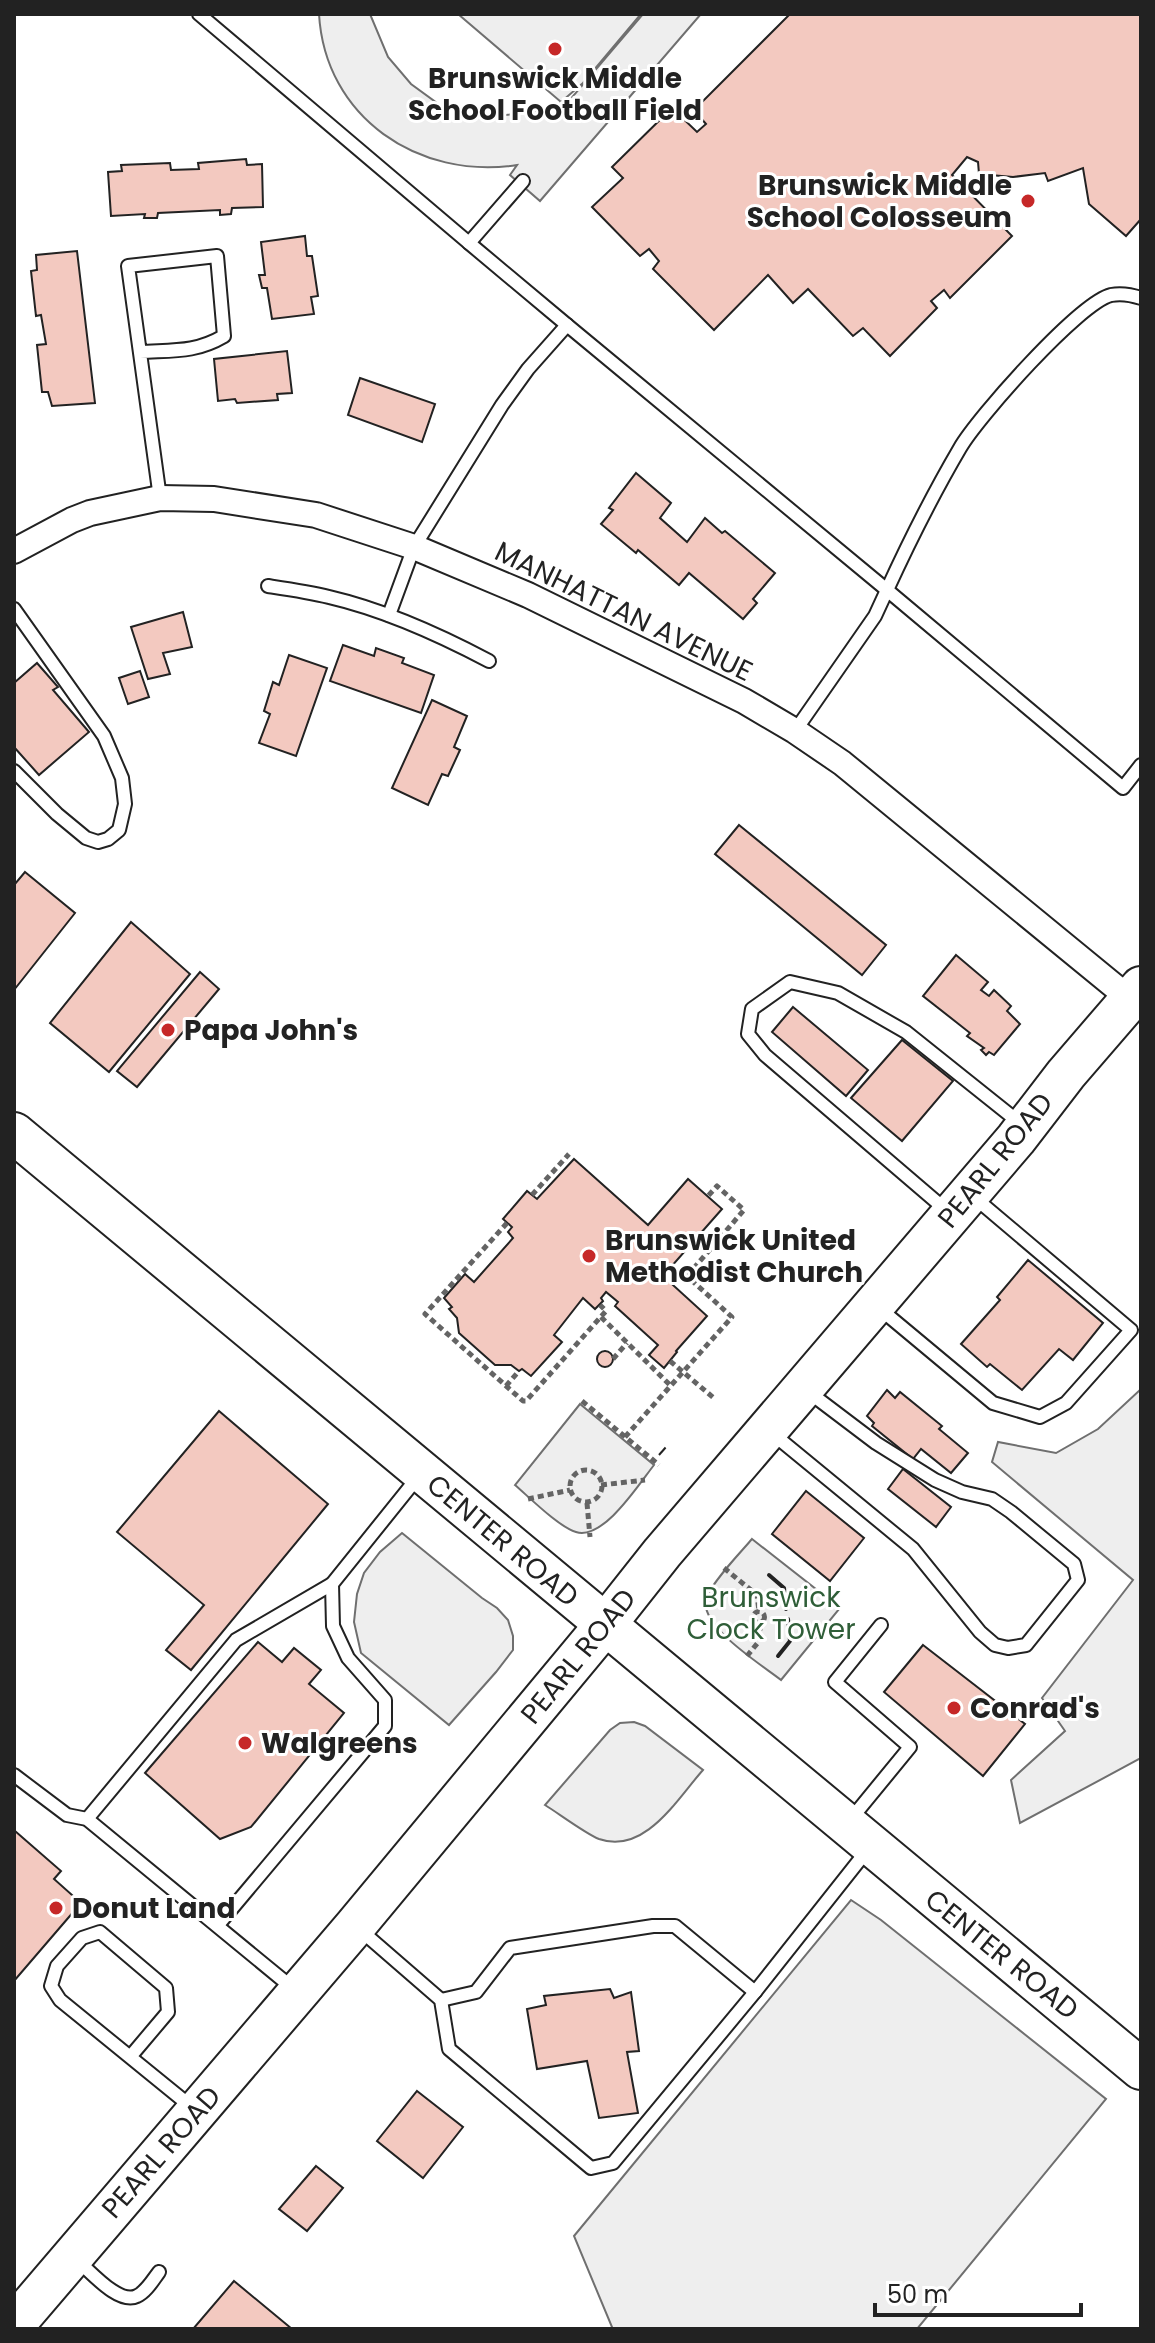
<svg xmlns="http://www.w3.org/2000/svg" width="1155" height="2343" font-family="Poppins,sans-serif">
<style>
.green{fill:#eee;stroke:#6f6f6f;stroke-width:2}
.building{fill:#f3c9c0;stroke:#222;stroke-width:2}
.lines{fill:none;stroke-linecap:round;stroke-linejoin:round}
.lane-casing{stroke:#222;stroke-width:16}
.street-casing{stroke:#222;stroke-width:28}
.primary-casing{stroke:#222;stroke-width:44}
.path{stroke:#646464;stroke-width:5;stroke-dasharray:6 4;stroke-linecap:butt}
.lane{stroke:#fff;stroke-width:12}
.street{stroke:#fff;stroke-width:24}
.primary{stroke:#fff;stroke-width:40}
.fence{stroke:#222;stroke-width:2;stroke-dasharray:10 4;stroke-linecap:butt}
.wall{stroke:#222;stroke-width:4}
.poi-dot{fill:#c62828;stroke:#fff;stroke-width:3}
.labels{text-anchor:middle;stroke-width:6;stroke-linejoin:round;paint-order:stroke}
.poi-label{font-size:28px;font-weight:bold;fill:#222;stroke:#fff;text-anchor:start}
.street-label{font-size:28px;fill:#222;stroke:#fff}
.park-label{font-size:28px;fill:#2f5e38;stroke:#fff}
</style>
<rect width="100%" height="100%" fill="#fff"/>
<g class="green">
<path d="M 319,14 L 370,14 L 388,57 L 411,84 L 444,108 L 459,114 L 489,117 L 532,112 L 569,101 L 643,14 L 701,14 L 540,201 L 510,175 L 517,165 C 419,180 325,118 319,14 Z"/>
<path d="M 458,14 L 641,14 L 583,83 L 561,102 Z"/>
<path d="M 1141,1389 L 1141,1758 L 1020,1823 L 1011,1780 L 1065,1731 L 1042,1698 L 1133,1580 L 992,1462 L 998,1442 L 1056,1453 L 1098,1429 Z"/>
<path d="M 580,1404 L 654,1465 C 639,1484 603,1541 576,1532 C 559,1527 530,1498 515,1485 Z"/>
<path d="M 402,1533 L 482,1598 L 497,1608 L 508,1620 L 513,1636 L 513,1650 L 496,1672 L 449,1725 L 361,1653 L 354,1622 L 357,1594 L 364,1573 L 380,1552 Z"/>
<path d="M 752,1539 L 840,1608 L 781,1680 C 762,1665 699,1626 706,1599 C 710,1584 741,1552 752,1539 Z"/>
<path d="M 634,1722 L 645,1726 L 703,1770 C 677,1799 645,1855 599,1839 C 586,1834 558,1813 545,1805 L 610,1730 L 620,1723 Z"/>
<path d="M 851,1900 L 881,1920 L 1106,2099 L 917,2329 L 610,2329 L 612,2327 L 574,2236 Z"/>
</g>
<g class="building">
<path d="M 790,14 L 1141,14 L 1141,219 L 1126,236 L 1089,204 L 1083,168 L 1048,181 L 1045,173 L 1013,177 L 979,174 L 978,162 L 967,157 L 952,175 L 1012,236 L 950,298 L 944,290 L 931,301 L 937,308 L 890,356 L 863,328 L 853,336 L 808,289 L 793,303 L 768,275 L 714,330 L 653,269 L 659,261 L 649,249 L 640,256 L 592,207 L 623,178 L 612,167 L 672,108 L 697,132 L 706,124 L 694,110 Z"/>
<path d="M 246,159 L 247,165 L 262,164 L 263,207 L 232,208 L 231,214 L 220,215 L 220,210 L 158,213 L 157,218 L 144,218 L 145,214 L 111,216 L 108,172 L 122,171 L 121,165 L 170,163 L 171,170 L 199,169 L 198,163 Z"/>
<path d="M 305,236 L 307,256 L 312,256 L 318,296 L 311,297 L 314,314 L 272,319 L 267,288 L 262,288 L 259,275 L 265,275 L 261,242 Z"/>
<path d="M 77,251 L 95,403 L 52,406 L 48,392 L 42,392 L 37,345 L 46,344 L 41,315 L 36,316 L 31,271 L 37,270 L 36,255 Z"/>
<path d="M 287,351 L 292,393 L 277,394 L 278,400 L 237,403 L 235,399 L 218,401 L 214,359 Z"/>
<path d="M 360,378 L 435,404 L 422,442 L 348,415 Z"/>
<path d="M 636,473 L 671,503 L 660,518 L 687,542 L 705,518 L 722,533 L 725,531 L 775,573 L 753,599 L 757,603 L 743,619 L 689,573 L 679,585 L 638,550 L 636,553 L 601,524 L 613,510 L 609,508 Z"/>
<path d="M 183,612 L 192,647 L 163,653 L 170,674 L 148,679 L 131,627 Z"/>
<path d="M 343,645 L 374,656 L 376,648 L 404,658 L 402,663 L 434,675 L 421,713 L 330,681 Z"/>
<path d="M 289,655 L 327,668 L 296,756 L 259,743 L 270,714 L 264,711 L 273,682 L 279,685 Z"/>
<path d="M 37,663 L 58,687 L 53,690 L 89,732 L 39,775 L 14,747 L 14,683 Z"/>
<path d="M 140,671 L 149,697 L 128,704 L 119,678 Z"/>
<path d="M 432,700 L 467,716 L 454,747 L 460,750 L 448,776 L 442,774 L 428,805 L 392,788 Z"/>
<path d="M 739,825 L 886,945 L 862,975 L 715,854 Z"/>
<path d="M 25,872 L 75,913 L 14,990 L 14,885 Z"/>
<path d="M 131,922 L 190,974 L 109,1072 L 50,1023 Z"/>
<path d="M 956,955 L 988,982 L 981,990 L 989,996 L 994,990 L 1011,1006 L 1007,1011 L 1020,1024 L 994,1055 L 989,1052 L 986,1055 L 981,1050 L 984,1048 L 967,1036 L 970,1033 L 923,996 Z"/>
<path d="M 200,972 L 219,989 L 137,1087 L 117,1071 Z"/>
<path d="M 793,1007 L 868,1070 L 846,1096 L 772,1032 Z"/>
<path d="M 902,1040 L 953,1081 L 902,1141 L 851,1098 Z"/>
<path d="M 574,1159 L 648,1225 L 688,1179 L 722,1209 L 663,1276 L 707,1316 L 676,1351 L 677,1352 L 664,1368 L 649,1355 L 658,1345 L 615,1306 L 618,1302 L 606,1292 L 601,1298 L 603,1301 L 595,1309 L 583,1298 L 554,1335 L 562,1342 L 531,1376 L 522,1369 L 519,1371 L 511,1365 L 495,1365 L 459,1333 L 457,1318 L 449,1309 L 452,1307 L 444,1298 L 465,1274 L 474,1282 L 513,1238 L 508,1232 L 512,1227 L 503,1219 L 527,1191 L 537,1199 Z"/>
<path d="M 1028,1260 L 1103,1323 L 1073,1360 L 1059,1349 L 1022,1390 L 990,1364 L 987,1367 L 961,1344 L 1000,1300 L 997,1297 Z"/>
<circle cx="605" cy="1359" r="8"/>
<path d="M 887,1390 L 895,1398 L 900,1392 L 942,1426 L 939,1429 L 968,1453 L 951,1473 L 921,1449 L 913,1459 L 872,1426 L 874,1423 L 867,1416 Z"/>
<path d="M 219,1411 L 328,1504 L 191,1670 L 166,1650 L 204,1605 L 117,1532 Z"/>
<path d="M 903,1469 L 951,1507 L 936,1527 L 888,1489 Z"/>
<path d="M 806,1491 L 864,1538 L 830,1581 L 772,1534 Z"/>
<path d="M 258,1642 L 282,1662 L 294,1648 L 321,1670 L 309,1684 L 344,1713 L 251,1827 L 220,1839 L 145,1773 Z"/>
<path d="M 923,1645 L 1025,1724 L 983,1776 L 884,1692 Z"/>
<path d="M 15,1831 L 61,1871 L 54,1879 L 81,1903 L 14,1981 Z"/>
<path d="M 610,1989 L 614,1998 L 631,1992 L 639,2051 L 627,2052 L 638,2113 L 599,2118 L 587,2061 L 537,2069 L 527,2009 L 546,2005 L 544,1996 Z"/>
<path d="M 417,2091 L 463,2127 L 423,2178 L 377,2141 Z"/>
<path d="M 316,2166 L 343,2188 L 307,2231 L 279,2209 Z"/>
<path d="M 234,2281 L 292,2329 L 193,2329 Z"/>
</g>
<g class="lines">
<defs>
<g id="lane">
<path d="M 199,14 L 469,243 L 523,181"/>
<path d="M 469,243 L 567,325"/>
<path d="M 140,352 C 173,350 195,353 224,336 L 217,256 L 128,266 L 160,498"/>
<path d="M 268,586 C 288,589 309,592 329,597 C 385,610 438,634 489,661"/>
<path d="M 14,609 L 104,736 L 122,778 L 125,804 L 119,830 L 108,839 L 98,842 L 86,838 L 57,814 L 14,771"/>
<path d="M 389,615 L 414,547 L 502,405 L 528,369 L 567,325 L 887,590 C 909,542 933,494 960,448 C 978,417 1079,303 1111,295 C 1121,293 1132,295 1141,298"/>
<path d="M 795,731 L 875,616 L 887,590 L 1123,788 L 1141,765"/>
<path d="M 946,1210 L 765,1055 L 748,1034 L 752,1009 L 790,982 L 838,993 L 906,1032 L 1020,1123"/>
<path d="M 879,1308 L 993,1403 L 1040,1417 L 1066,1403 L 1131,1330 L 975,1198"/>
<path d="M 773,1434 L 913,1549 L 980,1632 L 995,1645 L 1008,1648 L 1026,1645 L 1078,1580 L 1074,1564 L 1011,1512 L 992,1499 L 962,1492 L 935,1480 L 876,1443 L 806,1390"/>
<path d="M 14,1775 L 67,1815 L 87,1819 L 295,1990"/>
<path d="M 87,1819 L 236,1640 L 332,1584"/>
<path d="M 851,1819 L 910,1747 L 835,1682 L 881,1625"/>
<path d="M 218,1925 L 385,1726 L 385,1700 L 348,1658 L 333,1626 L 332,1584 L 418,1477"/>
<path d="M 358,1928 L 441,2000 L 449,2049 L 591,2168 L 613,2163 L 755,1992 L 869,1848"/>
<path d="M 441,2000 L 476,1992 L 510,1948 L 653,1926 L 675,1926 L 755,1992"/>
<path d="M 130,2057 L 168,2012 L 166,1988 L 100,1932 L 82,1938 L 57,1966 L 51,1986 L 60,2000 L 194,2109"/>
<path d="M 78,2261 C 91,2272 119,2305 137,2296 C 146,2292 153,2280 159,2272"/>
</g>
<path id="street" d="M 14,551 L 72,520 L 90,513 L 160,498 L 214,499 L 316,515 L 414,547 L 528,595 L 744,701 L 795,731 L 842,763 L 1130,999"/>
<g id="primary">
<path d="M 14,1133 L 1141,2069"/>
<path d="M 14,2325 L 355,1926 L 605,1625 L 662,1553 L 1016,1139 L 1066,1074 L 1141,987"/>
</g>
</defs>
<use href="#lane" class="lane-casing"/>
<use href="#street" class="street-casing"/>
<use href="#primary" class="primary-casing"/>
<g class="path">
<path d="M 532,1195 L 569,1154"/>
<path d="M 507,1223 L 425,1314 L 523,1401 L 526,1401 L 606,1311 L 600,1305"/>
<path d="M 687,1276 L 744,1210 L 717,1186 L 708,1196"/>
<path d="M 601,1317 L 671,1386"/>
<path d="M 613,1359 L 627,1343"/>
<path d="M 670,1361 L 715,1399"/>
<path d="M 506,1386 L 519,1371"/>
<path d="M 582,1401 L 659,1465"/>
<path d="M 625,1437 L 732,1317 L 687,1276 L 663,1276"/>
<circle cx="586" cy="1486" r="16"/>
<path d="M 601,1485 L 645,1480"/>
<path d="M 528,1499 L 570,1490"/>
<path d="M 587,1503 L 590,1537"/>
<path d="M 724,1568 L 757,1595 L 759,1611"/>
<circle cx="759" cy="1617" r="5.5"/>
<path d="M 747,1656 L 760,1640 L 760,1623"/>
</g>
<use href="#lane" class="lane"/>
<use href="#street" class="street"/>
<use href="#primary" class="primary"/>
<path class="fence" d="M 659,1455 L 666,1447"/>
<g class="wall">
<path d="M 769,1575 L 784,1588 L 786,1609"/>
<path d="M 778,1656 L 790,1641 L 788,1619"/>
</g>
</g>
<g class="poi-dot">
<circle cx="555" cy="49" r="8"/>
<circle cx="1028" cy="201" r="8"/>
<circle cx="168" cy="1030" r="8"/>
<circle cx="589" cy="1256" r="8"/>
<circle cx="954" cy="1708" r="8"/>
<circle cx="245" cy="1743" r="8"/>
<circle cx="56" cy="1908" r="8"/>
</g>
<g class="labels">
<g class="poi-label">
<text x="555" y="88" text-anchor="middle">Brunswick Middle<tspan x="555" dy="32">School Football Field</tspan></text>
<text x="1012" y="195" text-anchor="end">Brunswick Middle<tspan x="1012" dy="32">School Colosseum</tspan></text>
<text x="184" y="1040">Papa John's</text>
<text x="605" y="1250">Brunswick United<tspan x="605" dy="32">Methodist Church</tspan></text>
<text x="970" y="1718">Conrad's</text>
<text x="261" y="1753">Walgreens</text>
<text x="72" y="1918">Donut Land</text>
</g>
<g class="street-label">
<text transform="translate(624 611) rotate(26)" y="10">MANHATTAN AVENUE</text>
<text transform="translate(995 1160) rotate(-51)" y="10">PEARL ROAD</text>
<text transform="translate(503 1540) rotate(40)" y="10">CENTER ROAD</text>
<text transform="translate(578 1656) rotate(-51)" y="10">PEARL ROAD</text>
<text transform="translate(1002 1954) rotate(39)" y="10">CENTER ROAD</text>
<text transform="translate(161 2152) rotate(-49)" y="10">PEARL ROAD</text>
</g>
<g class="park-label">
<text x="771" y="1607">Brunswick<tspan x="771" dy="32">Clock Tower</tspan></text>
</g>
</g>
<rect width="1155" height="2343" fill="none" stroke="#222222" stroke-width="32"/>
<path d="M875 2303v12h206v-12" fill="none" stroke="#222222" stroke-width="4"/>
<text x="887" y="2303" font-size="24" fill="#222222" stroke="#ffffff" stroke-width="6" paint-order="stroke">50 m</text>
</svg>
